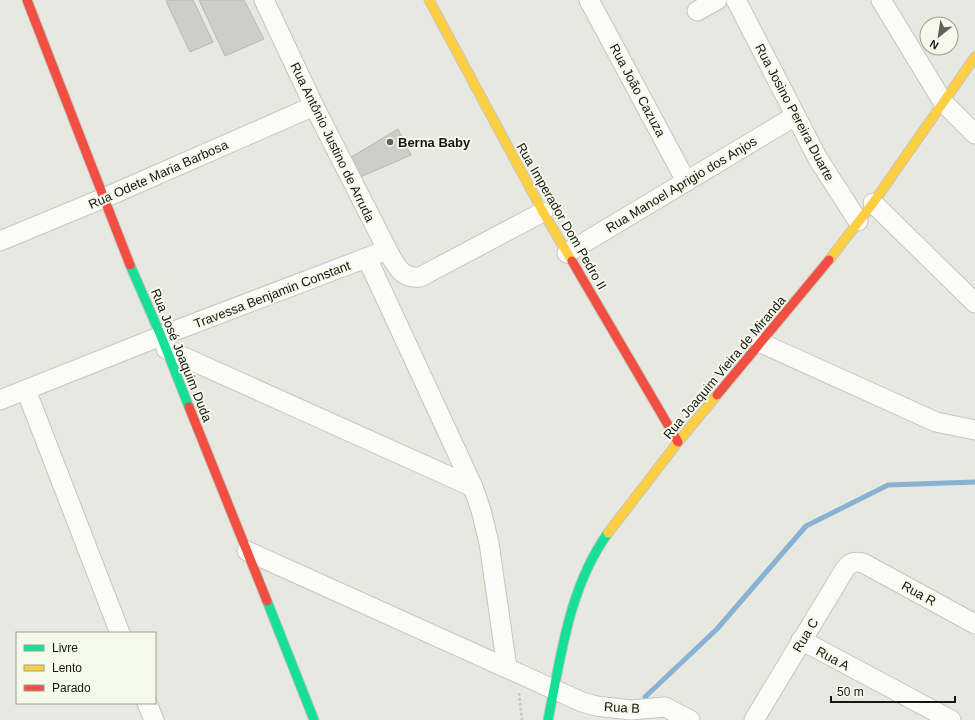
<svg xmlns="http://www.w3.org/2000/svg" width="975" height="720" font-family="Arial,sans-serif">
<style>
.lines{fill:none;stroke-linecap:round;stroke-linejoin:round}
.stream{stroke:#89b1d4;stroke-width:5}
.building{fill:#cdcec8;stroke:#b7b8b2}
.street-casing{stroke:#c5c5bf;stroke-width:21}
.fast-casing{stroke:#c5c5bf;stroke-width:11}
.slow-casing{stroke:#c5c5bf;stroke-width:11}
.jam-casing{stroke:#c5c5bf;stroke-width:11}
.path{stroke:#c7c7c5;stroke-width:2.5;stroke-dasharray:3 2;stroke-linecap:butt}
.street{stroke:#fbfcfa;stroke-width:19}
.fast{stroke:#16e098;stroke-width:9}
.slow{stroke:#ffcf43;stroke-width:9}
.jam{stroke:#f24e42;stroke-width:9}
.poi-dot{fill:#5f605a;stroke:#f5f9ea;stroke-width:1.5}
.labels{text-anchor:middle;stroke-width:4;stroke-linejoin:round;paint-order:stroke}
.street-label{font-size:13px;fill:#161712;stroke:#f5f9ea}
.poi-label{font-size:13px;font-weight:bold;fill:#161712;stroke:#f5f9ea;text-anchor:start}
</style>
<rect width="100%" height="100%" fill="#e7e8e0"/>
<g class="lines">
<path class="stream" d="M 645,697 L 717,629 L 806,526 L 888,485 L 975,482"/>
</g>
<g class="building">
<path d="M 168,0 L 193,0 L 213,42 L 190,52 L 166,1 Z"/>
<path d="M 199,0 L 244,0 L 264,39 L 225,56 Z"/>
<path d="M 398,129 L 411,155 L 358,178 L 348,159 Z"/>
</g>
<g class="lines">
<defs>
<g id="street">
<path d="M 264,0 L 314,106 L 391,257 C 398,269 404,279 420,277 L 543,212"/>
<path d="M 589,0 L 686,181"/>
<path d="M 736,0 L 818,159 L 858,221"/>
<path d="M 881,0 L 943,102 L 975,134"/>
<path d="M 697,11 L 717,0"/>
<path d="M 873,203 L 975,303"/>
<path d="M 0,241 L 104,198 L 314,106"/>
<path d="M 567,253 L 795,116"/>
<path d="M 367,258 L 473,487 L 481,510 L 489,543 L 507,668"/>
<path d="M 761,343 L 936,422 L 975,430"/>
<path d="M 166,349 L 473,487"/>
<path d="M 26,390 L 120,633"/>
<path d="M 0,400 L 161,336 L 379,253"/>
<path d="M 247,551 L 582,702 L 596,706 L 631,710 L 665,707 L 690,720"/>
<path d="M 801,640 L 951,720"/>
<path d="M 147,703 L 154,720"/>
<path d="M 754,720 L 845,569 C 851,562 854,561 863,563 L 975,624"/>
</g>
<g id="fast">
<path d="M 130,265 L 161,336 L 189,407"/>
<path d="M 267,601 L 314,720"/>
<path d="M 548,720 C 561,656 569,587 608,533"/>
</g>
<g id="slow">
<path d="M 429,0 L 543,212 L 572,261"/>
<path d="M 829,260 L 873,203 L 975,57"/>
<path d="M 608,533 L 678,442 L 717,395"/>
</g>
<g id="jam">
<path d="M 27,0 L 130,265"/>
<path d="M 572,261 L 678,442"/>
<path d="M 717,395 L 829,260"/>
<path d="M 189,407 L 267,601"/>
</g>
</defs>
<use href="#street" class="street-casing"/>
<use href="#fast" class="fast-casing"/>
<use href="#slow" class="slow-casing"/>
<use href="#jam" class="jam-casing"/>
<path class="path" d="M 519,693 L 522,720"/>
<use href="#street" class="street"/>
<use href="#fast" class="fast"/>
<use href="#slow" class="slow"/>
<use href="#jam" class="jam"/>
</g>
<circle class="poi-dot" cx="390" cy="142" r="4"/>
<g class="labels">
<g class="street-label">
<text transform="translate(638 90) rotate(62)" y="5">Rua João Cazuza</text>
<text transform="translate(795 112) rotate(62)" y="5">Rua Josino Pereira Duarte</text>
<text transform="translate(333 142) rotate(64)" y="5">Rua Antônio Justino de Arruda</text>
<text transform="translate(158 174) rotate(-24)" y="5">Rua Odete Maria Barbosa</text>
<text transform="translate(681 184) rotate(-31)" y="5">Rua Manoel Aprigio dos Anjos</text>
<text transform="translate(562 216) rotate(60)" y="5">Rua Imperador Dom Pedro II</text>
<text transform="translate(272 294) rotate(-21)" y="5">Travessa Benjamin Constant</text>
<text transform="translate(182 355) rotate(68)" y="5">Rua José Joaquim Duda</text>
<text transform="translate(724 367) rotate(-50)" y="5">Rua Joaquim Vieira de Miranda</text>
<text transform="translate(919 593) rotate(29)" y="5">Rua R</text>
<text transform="translate(805 635) rotate(-59)" y="5">Rua C</text>
<text transform="translate(833 658) rotate(28)" y="5">Rua A</text>
<text transform="translate(622 707) rotate(3)" y="5">Rua B</text>
</g>
<g class="poi-label">
<text x="398" y="147">Berna Baby</text>
</g>
</g>
<rect x="16" y="632" width="140" height="72" fill="#f5f9ea" stroke="#9c9f94"/>
<rect x="24" y="645" width="20" height="6" fill="#16e098" stroke="#9c9f94"/>
<text x="52" y="652" font-size="12" fill="#161712">Livre</text>
<rect x="24" y="665" width="20" height="6" fill="#ffcf43" stroke="#9c9f94"/>
<text x="52" y="672" font-size="12" fill="#161712">Lento</text>
<rect x="24" y="685" width="20" height="6" fill="#f24e42" stroke="#9c9f94"/>
<text x="52" y="692" font-size="12" fill="#161712">Parado</text>
<g transform="translate(939 36) rotate(210)"><circle r="19" fill="#f5f9ea" stroke="#9c9f94"/>
<path d="M0-3L7 15L0 10L-7 15Z" fill="#5f605a"/>
<text y="-6" font-size="11" font-weight="bold" text-anchor="middle" fill="#161712">N</text>
</g>
<path d="M831 696v6h124v-6" fill="none" stroke="#161712" stroke-width="2"/>
<text x="837" y="696" font-size="12" fill="#161712" stroke="#f5f9ea" stroke-width="3" paint-order="stroke">50 m</text>
</svg>
